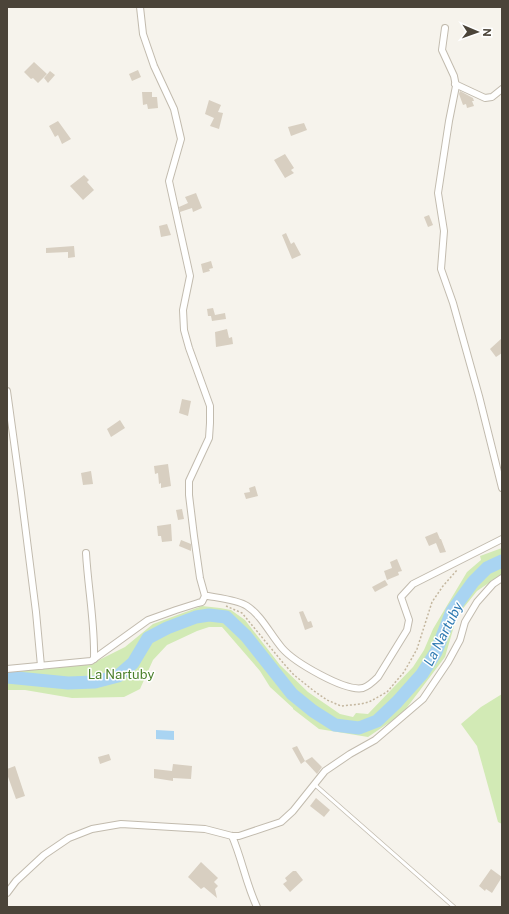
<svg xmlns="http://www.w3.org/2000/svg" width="509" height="914" font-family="'Public Sans',sans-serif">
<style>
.green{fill:#d2eab5}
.water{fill:#a9d4f2}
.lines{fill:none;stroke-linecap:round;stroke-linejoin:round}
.river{stroke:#a9d4f2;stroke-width:13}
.building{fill:#d8cfc1}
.lane-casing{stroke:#c2bbae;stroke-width:4.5}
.street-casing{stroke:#c2bbae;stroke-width:8}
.path{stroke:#c4b79f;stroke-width:1.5;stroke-dasharray:2 2;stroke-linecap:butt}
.lane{stroke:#fff;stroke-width:3}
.street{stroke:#fff;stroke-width:6}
.labels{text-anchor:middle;stroke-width:3;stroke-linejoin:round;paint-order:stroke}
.park-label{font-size:13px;fill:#4a7f2a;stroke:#fff}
.water-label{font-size:14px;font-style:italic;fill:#2e7ab2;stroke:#fff}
</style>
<rect width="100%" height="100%" fill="#f6f3ec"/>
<g class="green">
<path d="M 502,548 L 502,574 L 477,591 L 457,616 L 445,657 L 402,714 L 368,737 L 319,729 L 293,709 L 293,708 L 270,687 L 260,671 L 222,627 L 209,627 L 197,631 L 167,645 L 153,660 L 140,689 L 124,697 L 72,698 L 25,690 L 7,690 L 7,672 L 91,664 L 125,647 L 153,624 L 202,606 L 220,608 L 231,610 L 245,620 L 280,665 L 308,692 L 340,714 L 353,717 L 356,713 L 368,714 L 413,667 L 424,650 L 433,629 L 467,572 L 481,560 L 480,556 Z"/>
<path d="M 502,694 L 502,824 L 498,822 L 477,746 L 461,724 L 481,707 Z"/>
</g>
<path class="water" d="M 156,730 L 174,731 L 174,740 L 156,739 Z"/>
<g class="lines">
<path class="river" d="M 7,677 L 68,683 L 95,682 L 118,676 L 133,663 L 148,638 L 167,628 L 196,617 L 209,615 L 226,617 L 246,636 L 292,694 L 313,711 L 335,725 L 359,728 L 377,721 L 397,702 L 422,674 L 436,652 L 452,611 L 473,582 L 487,568 L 502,561"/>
</g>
<g class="building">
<path d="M 34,62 L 47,74 L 38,83 L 33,78 L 31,79 L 24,72 Z"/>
<path d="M 138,70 L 141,77 L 132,81 L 129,74 Z"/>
<path d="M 50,71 L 55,75 L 48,83 L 44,78 Z"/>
<path d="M 460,91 L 473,98 L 474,101 L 472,101 L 474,106 L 467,108 L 466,104 L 463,105 L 459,94 Z"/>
<path d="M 142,92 L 152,92 L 152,97 L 157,97 L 158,108 L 148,109 L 147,104 L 143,105 Z"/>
<path d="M 209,100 L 221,105 L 218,112 L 223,113 L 219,129 L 210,126 L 214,118 L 205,114 Z"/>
<path d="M 58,121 L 71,139 L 62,144 L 58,135 L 55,137 L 49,126 Z"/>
<path d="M 304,123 L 307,130 L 291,136 L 288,127 Z"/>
<path d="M 285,154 L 294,168 L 291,170 L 294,173 L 285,178 L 274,160 Z"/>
<path d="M 84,175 L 89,180 L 87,182 L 94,190 L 83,200 L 70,186 Z"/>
<path d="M 196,193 L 202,208 L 193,212 L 192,208 L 180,212 L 179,207 L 188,203 L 185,197 Z"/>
<path d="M 429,215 L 433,225 L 428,227 L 424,217 Z"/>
<path d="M 167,224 L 171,235 L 161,237 L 159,226 Z"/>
<path d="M 286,233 L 291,244 L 294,242 L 301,255 L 292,259 L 282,235 Z"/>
<path d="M 74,246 L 75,257 L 68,258 L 68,252 L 46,253 L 46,248 Z"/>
<path d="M 211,261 L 213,268 L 209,269 L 210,271 L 203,273 L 201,264 Z"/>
<path d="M 213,308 L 215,315 L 225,313 L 226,319 L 212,321 L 211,316 L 208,316 L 207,309 Z"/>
<path d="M 227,329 L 229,338 L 232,337 L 233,344 L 216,347 L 215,332 Z"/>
<path d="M 502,338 L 502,353 L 496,357 L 490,349 Z"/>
<path d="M 182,399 L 191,401 L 188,416 L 179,413 Z"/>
<path d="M 120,420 L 125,428 L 111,437 L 107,429 Z"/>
<path d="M 168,464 L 171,486 L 161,488 L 161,483 L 159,484 L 158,473 L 155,474 L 154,466 Z"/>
<path d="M 91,471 L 93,484 L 83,485 L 81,473 Z"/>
<path d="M 255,486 L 258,496 L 246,499 L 244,493 L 250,492 L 249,488 Z"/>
<path d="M 182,509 L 184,519 L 178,520 L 176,510 Z"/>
<path d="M 171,524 L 172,541 L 162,542 L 161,536 L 158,536 L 157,526 Z"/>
<path d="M 437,532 L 440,539 L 441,539 L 446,552 L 440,553 L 436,543 L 429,546 L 425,537 Z"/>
<path d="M 181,540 L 191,544 L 191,551 L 179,546 Z"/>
<path d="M 397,559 L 402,571 L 398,572 L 399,575 L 387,580 L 384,571 L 392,568 L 390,562 Z"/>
<path d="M 385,580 L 388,585 L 375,592 L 372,587 Z"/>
<path d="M 303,611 L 308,622 L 311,621 L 313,627 L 305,630 L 299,612 Z"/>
<path d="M 297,746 L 305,761 L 312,757 L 322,767 L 317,774 L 305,761 L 301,764 L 292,748 Z"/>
<path d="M 109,754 L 111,760 L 100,764 L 98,757 Z"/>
<path d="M 173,764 L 192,766 L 191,779 L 173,778 L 173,781 L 154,778 L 154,769 L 172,771 Z"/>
<path d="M 15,766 L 25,796 L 16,799 L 7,774 L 7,769 Z"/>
<path d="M 316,798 L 330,810 L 324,817 L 310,806 Z"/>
<path d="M 201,862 L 218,878 L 214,882 L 218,886 L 215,889 L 217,898 L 204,887 L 201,889 L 188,877 Z"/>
<path d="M 491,869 L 502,877 L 492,893 L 486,889 L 485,891 L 479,886 Z"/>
<path d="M 293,871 L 296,871 L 303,880 L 290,892 L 283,884 L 287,881 L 285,878 Z"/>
</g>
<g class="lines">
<defs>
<path id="lane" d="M 314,784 L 454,907"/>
<g id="street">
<path d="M 140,7 L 143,34 L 154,66 L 174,109 L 181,139 L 169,181 L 190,276 L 183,310 L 184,330 L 189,348 L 210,406 L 210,423 L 209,438 L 189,481 L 189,495 L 194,536 L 200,578 L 205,596"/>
<path d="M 445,28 L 442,50 L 454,76 L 456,86 L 449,121 L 438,193 L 444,231 L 441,269 L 453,303 L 479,396 L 502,488"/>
<path d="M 455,84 L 485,98 L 492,97 L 502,89"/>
<path d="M 7,391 L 21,493 L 36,612 L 41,666"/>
<path d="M 86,553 C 88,588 95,624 94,659"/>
<path d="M 7,669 L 91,661 L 148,620 L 176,610 L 198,603 L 202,602 L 205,596 L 208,596 C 219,598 238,600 247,606 C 262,616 270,634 282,648 C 294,662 345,692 363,688 C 369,686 374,681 378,677 L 407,630 L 409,620 L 401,597 L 413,584 L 502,539"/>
<path d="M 232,836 C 242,859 246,884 257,907"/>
<path d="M 7,893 L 16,881 L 44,855 L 69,838 L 92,829 L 121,824 L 205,829 L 232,836 L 239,836 L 281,822 L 293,811 L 325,771 L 350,754 L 375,740 L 423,699 L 448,662 L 460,640 L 465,622 L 477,602 L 493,584 L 502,578"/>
</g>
</defs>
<use href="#lane" class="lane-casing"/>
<use href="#street" class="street-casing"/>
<path class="path" d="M 226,606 L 242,613 L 284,664 L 294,675 L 314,691 L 327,700 L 341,706 L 361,704 L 369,702 L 387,692 L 404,672 L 417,649 L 432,602 L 443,586 L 458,569"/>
<use href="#lane" class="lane"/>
<use href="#street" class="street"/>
</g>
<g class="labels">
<g class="park-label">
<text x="121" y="679">La Nartuby</text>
</g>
<g class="water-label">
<text transform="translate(443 634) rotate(-63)" y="5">La Nartuby</text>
</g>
</g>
<rect width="509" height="914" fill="none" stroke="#4b4439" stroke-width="16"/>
<g transform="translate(477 32) rotate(92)" stroke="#ffffff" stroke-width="3" paint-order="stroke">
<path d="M0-3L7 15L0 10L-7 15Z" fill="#4b4439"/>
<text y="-6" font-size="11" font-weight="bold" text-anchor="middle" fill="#4b4439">N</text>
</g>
</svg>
